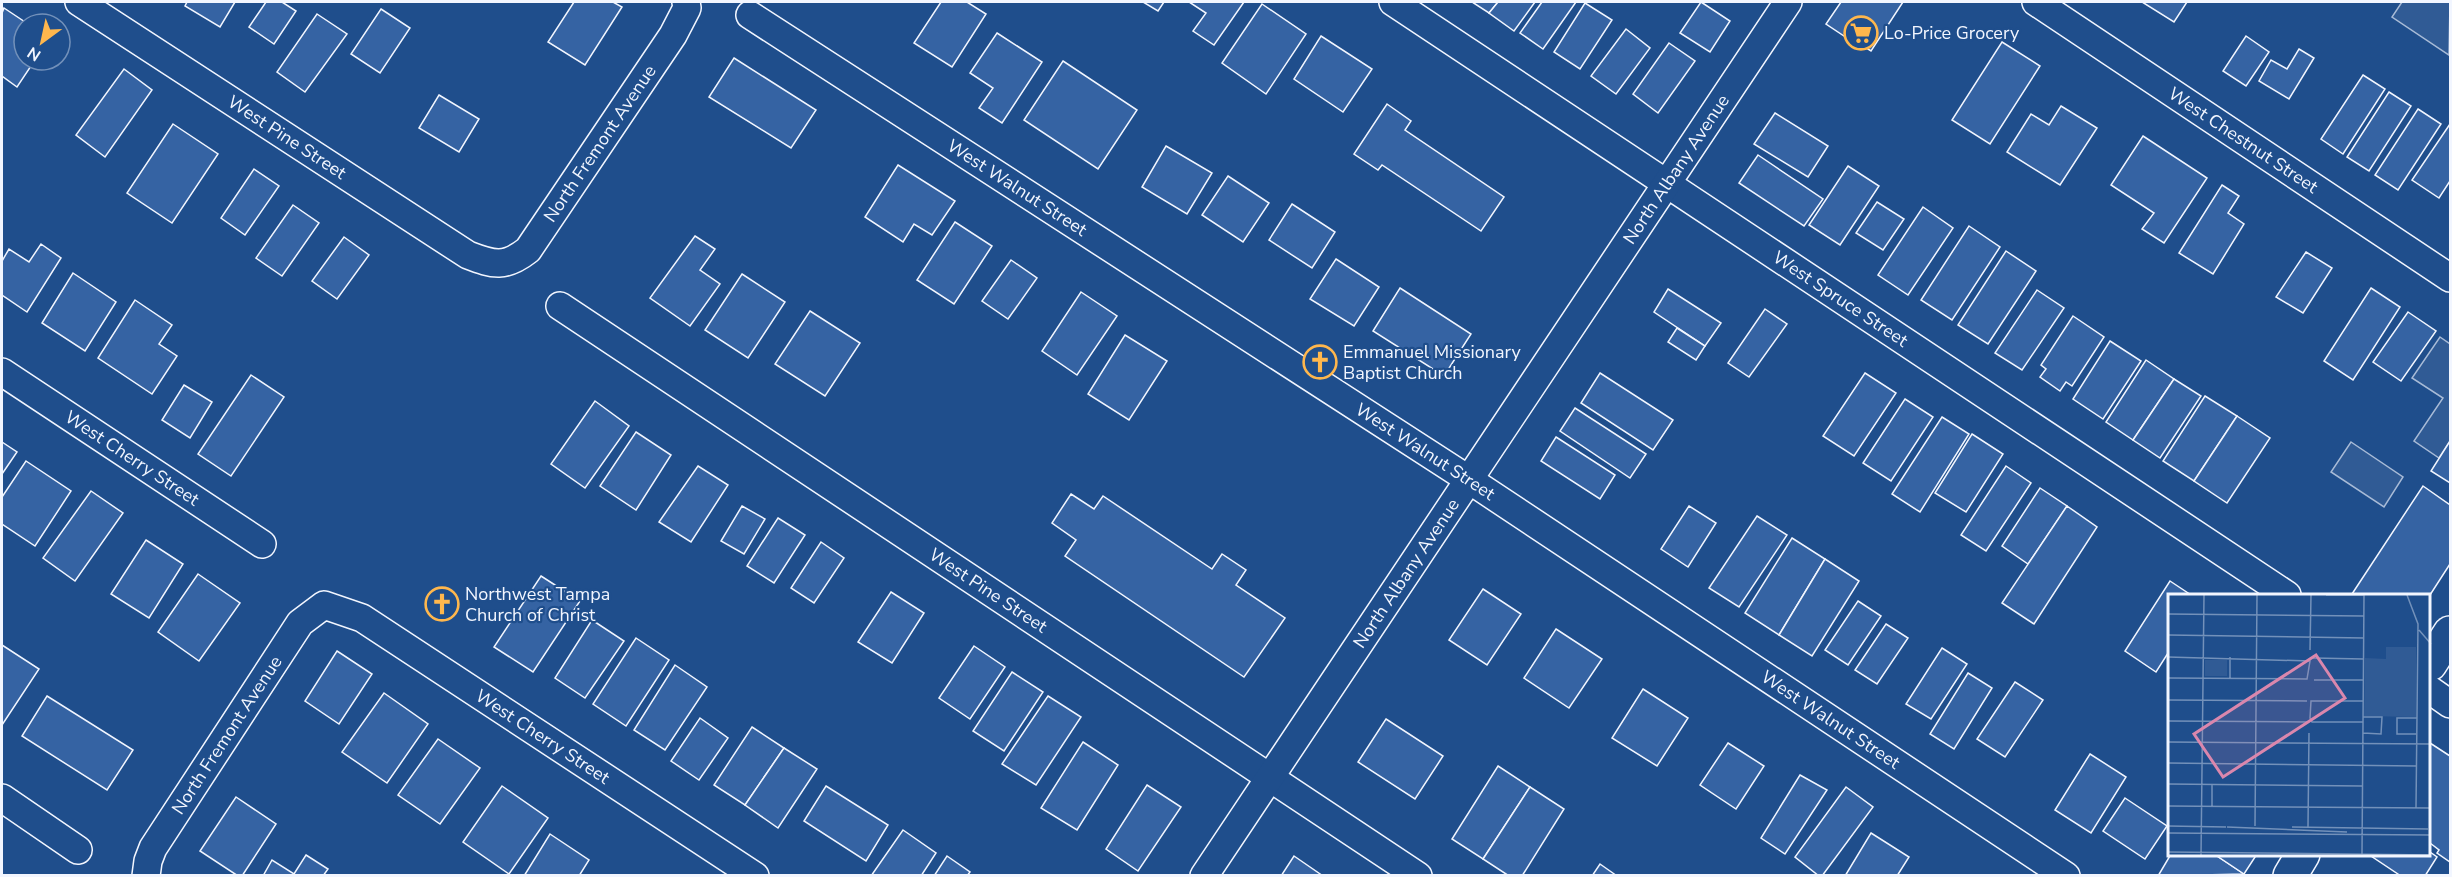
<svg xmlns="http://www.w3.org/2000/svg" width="2452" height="877" font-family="'Nunito Sans',sans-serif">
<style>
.pitch{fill:#305b95;stroke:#a8bbd7;stroke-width:1.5}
.building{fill:#3563a3;stroke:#f2f6ff;stroke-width:1.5}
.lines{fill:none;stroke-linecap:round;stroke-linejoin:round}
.minor-casing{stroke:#f2f6ff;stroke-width:30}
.secondary-casing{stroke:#f2f6ff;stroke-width:36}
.minor{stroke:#1f4e8c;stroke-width:27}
.secondary{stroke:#1f4e8c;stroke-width:33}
.labels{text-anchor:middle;stroke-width:4.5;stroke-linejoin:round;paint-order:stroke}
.poi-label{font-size:18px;fill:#f2f6ff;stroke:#1f4e8c;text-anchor:start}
.street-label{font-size:18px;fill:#f2f6ff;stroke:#1f4e8c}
.inset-road{fill:none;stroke:#7391ba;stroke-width:1.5}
.view{fill:#da87ad;fill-opacity:0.15;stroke:#da87ad;stroke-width:3}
.inset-edge{fill:none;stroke:#f2f6ff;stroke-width:3}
</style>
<rect width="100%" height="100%" fill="#1f4e8c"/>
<g class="pitch">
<path d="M 2402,2 L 2450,2 L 2449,55 L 2392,17 Z"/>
<path d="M 2440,337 L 2450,344 L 2450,441 L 2439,458 L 2414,441 L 2443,398 L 2412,378 Z"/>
<path d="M 2351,442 L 2403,477 L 2384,507 L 2331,472 Z"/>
</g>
<g class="building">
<path d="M 187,2 L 235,2 L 220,27 L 185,6 Z"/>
<path d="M 266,2 L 282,2 L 296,11 L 274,44 L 249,27 Z"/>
<path d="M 574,2 L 613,2 L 622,7 L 585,65 L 548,42 Z"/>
<path d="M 941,2 L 967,2 L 986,14 L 952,67 L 914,43 Z"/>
<path d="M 1143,2 L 1164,2 L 1158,11 Z"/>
<path d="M 1189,2 L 1244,2 L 1214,45 L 1193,31 L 1206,13 Z"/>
<path d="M 1472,2 L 1498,2 L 1489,13 Z"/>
<path d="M 1498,2 L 1535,2 L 1514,31 L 1489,13 Z"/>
<path d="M 1542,2 L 1576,2 L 1543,49 L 1520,33 Z"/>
<path d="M 1701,2 L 1730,21 L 1710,52 L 1680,33 Z"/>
<path d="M 1841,2 L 1903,2 L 1871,51 L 1857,42 L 1856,44 L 1826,24 Z"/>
<path d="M 2142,2 L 2187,2 L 2174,22 Z"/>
<path d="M 1585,3 L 1612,20 L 1580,69 L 1554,52 Z"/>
<path d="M 1262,4 L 1306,34 L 1266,94 L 1222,63 Z"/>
<path d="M 4,8 L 28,24 L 24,24 L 24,60 L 35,60 L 17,87 L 2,76 L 2,13 Z"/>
<path d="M 381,9 L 410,28 L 380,73 L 351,54 Z"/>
<path d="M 317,14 L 347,34 L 305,92 L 277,72 Z"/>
<path d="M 1626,29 L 1650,48 L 1616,94 L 1591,76 Z"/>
<path d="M 997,33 L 1042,62 L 1002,123 L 979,108 L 993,88 L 970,73 Z"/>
<path d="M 1321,36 L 1372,69 L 1343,112 L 1294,79 Z"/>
<path d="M 2246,36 L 2269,52 L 2246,86 L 2223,71 Z"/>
<path d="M 2002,42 L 2040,66 L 1990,144 L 1952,120 Z"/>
<path d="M 1669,43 L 1695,61 L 1658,113 L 1633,94 Z"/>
<path d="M 2299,49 L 2314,58 L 2289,99 L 2259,81 L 2271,60 L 2287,69 Z"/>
<path d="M 734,58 L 816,110 L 791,148 L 709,97 Z"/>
<path d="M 1063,61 L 1137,110 L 1098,169 L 1024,120 Z"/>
<path d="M 124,69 L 152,90 L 105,157 L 76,135 Z"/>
<path d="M 2363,75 L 2385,89 L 2343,154 L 2321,139 Z"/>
<path d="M 2389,92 L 2411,106 L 2369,171 L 2347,157 Z"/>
<path d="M 439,95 L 479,119 L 459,152 L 419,128 Z"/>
<path d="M 1387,104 L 1411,121 L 1405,130 L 1504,197 L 1481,231 L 1382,165 L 1378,170 L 1354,154 Z"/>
<path d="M 2061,106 L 2097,128 L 2060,185 L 2007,152 L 2031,114 L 2049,125 Z"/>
<path d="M 2418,109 L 2441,124 L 2398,190 L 2375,175 Z"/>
<path d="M 1775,113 L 1828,146 L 1808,177 L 1754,144 Z"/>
<path d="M 173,124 L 218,154 L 172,223 L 127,193 Z"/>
<path d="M 2450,124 L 2450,181 L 2439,198 L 2412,180 Z"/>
<path d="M 2143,136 L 2207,178 L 2164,243 L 2142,229 L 2154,213 L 2111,185 Z"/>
<path d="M 1166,146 L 1212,173 L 1187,214 L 1142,187 Z"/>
<path d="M 1758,155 L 1823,199 L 1804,226 L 1739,183 Z"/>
<path d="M 898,165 L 955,201 L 932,235 L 914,224 L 903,242 L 865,217 Z"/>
<path d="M 1848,166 L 1879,186 L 1840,245 L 1809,225 Z"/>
<path d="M 254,169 L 279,186 L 245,235 L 221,218 Z"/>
<path d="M 1228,176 L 1269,203 L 1243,242 L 1202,215 Z"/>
<path d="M 2222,185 L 2239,196 L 2228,213 L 2244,224 L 2213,274 L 2179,253 Z"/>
<path d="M 1877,202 L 1904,219 L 1883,250 L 1856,233 Z"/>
<path d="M 1292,204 L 1335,232 L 1312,268 L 1269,240 Z"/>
<path d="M 293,205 L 319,223 L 282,276 L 256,258 Z"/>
<path d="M 1923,207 L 1953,228 L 1908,295 L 1878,275 Z"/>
<path d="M 955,222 L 992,246 L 954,304 L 917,280 Z"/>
<path d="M 1969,226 L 2000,247 L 1952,320 L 1921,300 Z"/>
<path d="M 695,236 L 715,249 L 700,270 L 720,284 L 690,326 L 650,298 Z"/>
<path d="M 344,237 L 369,255 L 337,299 L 312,281 Z"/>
<path d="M 41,244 L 61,258 L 27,312 L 2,295 L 2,261 L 9,249 L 29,262 Z"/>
<path d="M 2006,251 L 2036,271 L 1988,344 L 1958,325 Z"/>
<path d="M 2306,252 L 2332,268 L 2303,313 L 2276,297 Z"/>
<path d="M 1336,259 L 1379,287 L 1354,326 L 1310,299 Z"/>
<path d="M 1011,260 L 1037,278 L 1008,319 L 982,301 Z"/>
<path d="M 73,273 L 116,302 L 85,351 L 42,323 Z"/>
<path d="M 742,274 L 785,302 L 748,358 L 705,330 Z"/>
<path d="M 1400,288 L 1471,334 L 1444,376 L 1373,331 Z"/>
<path d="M 2371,288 L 2400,307 L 2353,380 L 2324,361 Z"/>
<path d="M 1668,289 L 1721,323 L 1705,346 L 1654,312 Z"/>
<path d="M 2037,290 L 2064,308 L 2022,370 L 1995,353 Z"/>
<path d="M 1081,292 L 1117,316 L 1077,375 L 1042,351 Z"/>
<path d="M 135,300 L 172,325 L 159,344 L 177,356 L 152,394 L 98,358 Z"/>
<path d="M 1765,309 L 1787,324 L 1749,377 L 1728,363 Z"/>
<path d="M 810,311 L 860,343 L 825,396 L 775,364 Z"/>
<path d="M 2408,312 L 2436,331 L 2401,381 L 2373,362 Z"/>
<path d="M 2073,316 L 2104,337 L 2072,386 L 2066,382 L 2060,391 L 2040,377 L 2046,369 L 2041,365 Z"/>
<path d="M 1677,328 L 1705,346 L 1696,360 L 1668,342 Z"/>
<path d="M 1125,335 L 1167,361 L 1129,420 L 1088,394 Z"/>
<path d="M 2110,341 L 2141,361 L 2103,419 L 2073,399 Z"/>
<path d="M 2146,360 L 2174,379 L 2133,440 L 2106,422 Z"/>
<path d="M 1600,373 L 1673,420 L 1653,450 L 1581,403 Z"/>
<path d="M 1865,373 L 1896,393 L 1854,456 L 1823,436 Z"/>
<path d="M 251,375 L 284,397 L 231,476 L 198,454 Z"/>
<path d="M 2174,379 L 2201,396 L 2160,458 L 2133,440 Z"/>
<path d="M 184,385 L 212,402 L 190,438 L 162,420 Z"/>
<path d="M 2205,396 L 2237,416 L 2194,481 L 2163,461 Z"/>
<path d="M 1905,399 L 1933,417 L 1891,481 L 1863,463 Z"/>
<path d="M 595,401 L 629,426 L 585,488 L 551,464 Z"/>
<path d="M 1575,408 L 1646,454 L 1630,478 L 1560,431 Z"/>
<path d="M 2237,416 L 2270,438 L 2227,503 L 2194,481 Z"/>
<path d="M 1942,417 L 1969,434 L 1920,512 L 1892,494 Z"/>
<path d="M 636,432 L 671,455 L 636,510 L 600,486 Z"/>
<path d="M 1972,434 L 2003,454 L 1966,512 L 1935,493 Z"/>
<path d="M 1556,437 L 1615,475 L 1600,499 L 1541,461 Z"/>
<path d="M 2450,441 L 2450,483 L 2431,471 Z"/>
<path d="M 2,442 L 17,452 L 2,474 Z"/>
<path d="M 26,461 L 71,491 L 35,546 L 2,524 L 2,497 Z"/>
<path d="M 698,466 L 728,485 L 691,542 L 659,522 Z"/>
<path d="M 2006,466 L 2031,483 L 1986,551 L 1961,535 Z"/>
<path d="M 2423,486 L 2450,505 L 2450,564 L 2430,595 L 2353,595 L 2352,594 Z"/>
<path d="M 2040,488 L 2067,506 L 2028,564 L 2002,546 Z"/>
<path d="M 91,491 L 123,513 L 75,581 L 43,558 Z"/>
<path d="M 1071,494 L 1094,509 L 1103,496 L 1212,569 L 1222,554 L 1246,570 L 1236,585 L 1285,618 L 1244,677 L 1065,556 L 1076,540 L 1052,523 Z"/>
<path d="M 742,506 L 765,519 L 744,554 L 721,541 Z"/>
<path d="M 1689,506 L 1716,523 L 1688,567 L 1661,549 Z"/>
<path d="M 2067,506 L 2097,527 L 2034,624 L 2002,603 Z"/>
<path d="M 1757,516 L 1787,535 L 1739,607 L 1709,588 Z"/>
<path d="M 778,518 L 805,535 L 774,583 L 747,566 Z"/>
<path d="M 1792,538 L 1825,559 L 1779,635 L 1745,613 Z"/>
<path d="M 146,540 L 183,564 L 149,618 L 111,594 Z"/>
<path d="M 821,542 L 844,558 L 814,603 L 791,588 Z"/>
<path d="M 1825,559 L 1859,581 L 1812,656 L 1779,635 Z"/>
<path d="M 198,574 L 240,603 L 199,661 L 158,632 Z"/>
<path d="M 541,576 L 580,601 L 533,672 L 494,647 Z"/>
<path d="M 2170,581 L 2191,595 L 2170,595 L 2170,650 L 2156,672 L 2125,651 Z"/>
<path d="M 1483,589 L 1521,614 L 1487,665 L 1449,640 Z"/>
<path d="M 891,592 L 924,613 L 892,663 L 858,642 Z"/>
<path d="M 1858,601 L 1881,616 L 1848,665 L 1825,650 Z"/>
<path d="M 592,620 L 624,641 L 585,698 L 555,678 Z"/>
<path d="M 1886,624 L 1908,638 L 1877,684 L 1855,670 Z"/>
<path d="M 1556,629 L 1602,659 L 1569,708 L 1524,678 Z"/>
<path d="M 636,638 L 669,660 L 626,726 L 593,704 Z"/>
<path d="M 2,645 L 39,669 L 2,725 Z"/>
<path d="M 974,646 L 1005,667 L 970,719 L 939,698 Z"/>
<path d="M 1942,648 L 1967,664 L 1931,719 L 1906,704 Z"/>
<path d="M 337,651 L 372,674 L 339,724 L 305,701 Z"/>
<path d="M 675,665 L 707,687 L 665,750 L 634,730 Z"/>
<path d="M 1012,672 L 1043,692 L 1004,751 L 973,731 Z"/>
<path d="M 1968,673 L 1992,688 L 1954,749 L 1930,734 Z"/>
<path d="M 2015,682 L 2043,700 L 2005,757 L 1977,739 Z"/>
<path d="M 1643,689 L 1688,718 L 1657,766 L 1612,738 Z"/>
<path d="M 384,693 L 428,724 L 387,783 L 342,752 Z"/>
<path d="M 47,696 L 133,750 L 107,790 L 22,736 Z"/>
<path d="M 1048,696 L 1081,717 L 1036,785 L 1002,764 Z"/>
<path d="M 700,718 L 728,738 L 699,780 L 671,761 Z"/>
<path d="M 1386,719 L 1443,756 L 1415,799 L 1358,762 Z"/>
<path d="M 752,727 L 784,748 L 745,805 L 714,785 Z"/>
<path d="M 438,739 L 480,768 L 440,824 L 398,795 Z"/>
<path d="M 1083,742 L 1118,765 L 1077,830 L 1041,808 Z"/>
<path d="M 1728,743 L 1764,766 L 1736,809 L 1700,785 Z"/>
<path d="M 2430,743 L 2450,756 L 2450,862 L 2437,853 L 2439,850 L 2430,843 Z"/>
<path d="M 784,748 L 817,769 L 778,828 L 745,805 Z"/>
<path d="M 2090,754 L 2126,777 L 2091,833 L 2055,810 Z"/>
<path d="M 1498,766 L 1530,787 L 1483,859 L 1452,839 Z"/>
<path d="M 1800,775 L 1827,790 L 1785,854 L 1761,838 Z"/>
<path d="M 1147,785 L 1181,807 L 1138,871 L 1106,849 Z"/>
<path d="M 502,786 L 548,818 L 509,874 L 463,842 Z"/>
<path d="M 826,786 L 888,825 L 866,861 L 804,821 Z"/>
<path d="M 1530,787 L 1564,809 L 1522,876 L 1509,876 L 1483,859 Z"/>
<path d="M 1846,787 L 1873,807 L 1822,876 L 1819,876 L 1795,857 Z"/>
<path d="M 236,797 L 276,824 L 242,876 L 238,876 L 200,851 Z"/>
<path d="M 2125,798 L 2167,826 L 2145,859 L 2103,831 Z"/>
<path d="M 903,830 L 936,853 L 921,876 L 871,876 Z"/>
<path d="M 1871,833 L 1909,857 L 1897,876 L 1845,876 Z"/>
<path d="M 550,834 L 589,860 L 579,876 L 524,876 Z"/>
<path d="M 2430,852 L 2437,857 L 2425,876 L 2401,876 L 2368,854 L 2430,854 Z"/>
<path d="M 2171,854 L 2214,854 L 2244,874 L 2158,876 Z"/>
<path d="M 2214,854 L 2257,854 L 2244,874 Z"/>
<path d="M 306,855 L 328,869 L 323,876 L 263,876 L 272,860 L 294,874 Z"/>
<path d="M 947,856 L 970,872 L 967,876 L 934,876 Z"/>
<path d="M 1294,856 L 1323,876 L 1281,876 Z"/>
<path d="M 1600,864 L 1617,876 L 1592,876 Z"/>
</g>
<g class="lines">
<defs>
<g id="minor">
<path id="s1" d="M 79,2 L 468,255 C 494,265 505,268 528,250 L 673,35 L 687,8 L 686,2"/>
<path id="s2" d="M 1393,2 L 2287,595"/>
<path id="s3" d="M 2036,2 L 2450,278"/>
<path id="s4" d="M 750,15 L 1468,479 L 2066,876"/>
<path id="s5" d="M 560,306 L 1418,876"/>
<path id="s6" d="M 2,372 L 262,544"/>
<path d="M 2430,690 L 2450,704"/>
<path d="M 2,798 L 78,850"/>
<path id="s7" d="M 146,876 L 148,861 L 153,848 L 300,623 L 324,605 L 362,618 L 755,876"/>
<path id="s8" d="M 1204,876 L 1788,2"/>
</g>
<g id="secondary">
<path d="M 2430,664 L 2450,633"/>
<path d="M 2290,876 L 2303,854"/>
</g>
</defs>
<use href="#minor" class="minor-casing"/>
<use href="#secondary" class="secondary-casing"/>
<use href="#minor" class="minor"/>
<use href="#secondary" class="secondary"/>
</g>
<defs>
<symbol id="supermarket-ring" viewBox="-11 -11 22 22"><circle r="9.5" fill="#1f4e8c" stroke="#ffb74d" stroke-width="1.5"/><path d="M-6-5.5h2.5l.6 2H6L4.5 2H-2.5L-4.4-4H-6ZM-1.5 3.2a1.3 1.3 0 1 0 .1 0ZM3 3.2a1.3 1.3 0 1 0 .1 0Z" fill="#ffb74d"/></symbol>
<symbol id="church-ring" viewBox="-11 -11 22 22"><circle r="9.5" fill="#1f4e8c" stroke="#ffb74d" stroke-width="1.5"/><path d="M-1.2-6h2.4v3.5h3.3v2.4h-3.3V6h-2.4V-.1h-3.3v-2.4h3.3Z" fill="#ffb74d"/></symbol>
</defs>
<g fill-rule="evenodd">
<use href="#supermarket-ring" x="1842" y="14" width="38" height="38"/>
<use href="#church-ring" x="1301" y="343" width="38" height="38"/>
<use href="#church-ring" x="423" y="585" width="38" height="38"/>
</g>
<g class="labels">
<g class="poi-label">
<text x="1884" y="39">Lo-Price Grocery</text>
<text x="1343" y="358">Emmanuel Missionary<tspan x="1343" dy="21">Baptist Church</tspan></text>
<text x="465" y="600">Northwest Tampa<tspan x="465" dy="21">Church of Christ</tspan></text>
</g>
<g class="street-label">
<text dy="6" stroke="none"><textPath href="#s1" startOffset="248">West Pine Street</textPath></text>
<text dy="6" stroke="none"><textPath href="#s3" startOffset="249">West Chestnut Street</textPath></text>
<text dy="6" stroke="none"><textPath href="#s1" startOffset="657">North Fremont Avenue</textPath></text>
<text dy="6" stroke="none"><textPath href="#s8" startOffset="850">North Albany Avenue</textPath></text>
<text dy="6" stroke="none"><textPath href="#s4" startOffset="318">West Walnut Street</textPath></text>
<text dy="6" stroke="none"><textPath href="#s2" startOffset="537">West Spruce Street</textPath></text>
<text dy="6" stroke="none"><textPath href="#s4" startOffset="804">West Walnut Street</textPath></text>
<text dy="6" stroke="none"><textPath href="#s6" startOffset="156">West Cherry Street</textPath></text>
<text dy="6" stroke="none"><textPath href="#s8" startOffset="364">North Albany Avenue</textPath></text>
<text dy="6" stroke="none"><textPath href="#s5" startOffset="514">West Pine Street</textPath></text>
<text dy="6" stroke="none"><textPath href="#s4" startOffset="1290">West Walnut Street</textPath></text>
<text dy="6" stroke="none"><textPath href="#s7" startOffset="164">North Fremont Avenue</textPath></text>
<text dy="6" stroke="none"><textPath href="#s7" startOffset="584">West Cherry Street</textPath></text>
</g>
</g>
<g transform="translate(2168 594)">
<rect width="262" height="262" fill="#1f4e8c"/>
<path d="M 218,53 L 248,53 L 248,123 L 196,122 L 197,64 L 218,65 ZM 37,66 L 59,66 L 59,82 L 37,82 Z" fill="#305b95"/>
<path class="inset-road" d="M 158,1 L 196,1M 239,1 L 250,30 L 248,214M 0,20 L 196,22M 251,36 L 263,50M 0,41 L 196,44M 142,56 L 143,1M 0,63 L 142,67 L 139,85 L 0,84M 145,64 L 196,65M 62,85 L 62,63M 146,86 L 195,86M 0,106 L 139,107M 195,107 L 143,107 L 142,124 L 144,128 L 195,128M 0,127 L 139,128M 195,139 L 213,140 L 214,123 L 195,123M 248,140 L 229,140 L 229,124 L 249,124M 0,148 L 263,150M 0,169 L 249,172M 0,190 L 194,192M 0,212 L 263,214M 44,212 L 44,190M 0,232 L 58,233M 87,232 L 89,1M 59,233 L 179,238M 124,233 L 260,235M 140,233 L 141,139M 0,239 L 263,241M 0,258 L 263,261M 194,260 L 196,1M 33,262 L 36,1"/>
<path class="view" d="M 148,61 L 177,104 L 55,183 L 26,140 Z"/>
<rect width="262" height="262" class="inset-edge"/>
</g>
<rect width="2452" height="877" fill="none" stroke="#f2f6ff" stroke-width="6"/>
<g transform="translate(42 42) rotate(213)"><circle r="28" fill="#1f4e8c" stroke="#7391ba" stroke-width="1.5"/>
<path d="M0-4.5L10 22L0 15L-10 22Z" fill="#ffb74d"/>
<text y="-9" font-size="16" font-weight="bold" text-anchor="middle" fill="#f2f6ff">N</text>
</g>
</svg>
